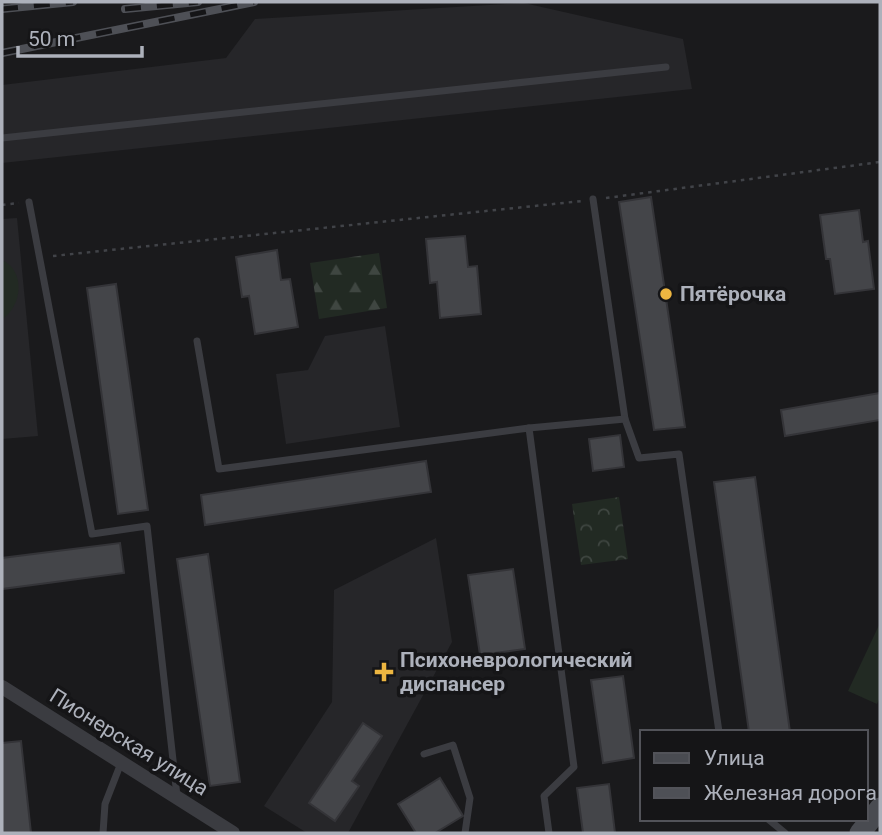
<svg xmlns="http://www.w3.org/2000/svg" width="882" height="835" font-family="Roboto,sans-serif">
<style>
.built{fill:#262629}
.forest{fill:url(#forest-firs)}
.park{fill:url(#park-crowns)}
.pitch{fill:#222a23}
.building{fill:#444549;stroke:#343438;stroke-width:2}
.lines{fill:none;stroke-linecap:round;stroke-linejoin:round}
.path{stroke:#414348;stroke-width:2.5;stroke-dasharray:3.5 5;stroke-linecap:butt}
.lane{stroke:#3b3c41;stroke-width:7}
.street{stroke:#3b3c41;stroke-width:14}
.secondary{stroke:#494b51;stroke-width:21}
.rail-casing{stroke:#4e5056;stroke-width:8}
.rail{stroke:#151517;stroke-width:5;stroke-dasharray:16;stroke-linecap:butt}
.poi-dot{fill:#edb641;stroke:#151517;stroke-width:2.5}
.labels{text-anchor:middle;stroke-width:7;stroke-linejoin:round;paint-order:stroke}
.poi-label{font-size:21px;font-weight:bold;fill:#adb1bb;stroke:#151517;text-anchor:start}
.street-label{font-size:21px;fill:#adb1bb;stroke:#151517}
</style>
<defs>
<pattern id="forest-firs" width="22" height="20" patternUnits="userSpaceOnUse" patternTransform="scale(1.75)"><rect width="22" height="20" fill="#222a23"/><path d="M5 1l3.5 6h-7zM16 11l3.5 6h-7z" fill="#3f4641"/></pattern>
<pattern id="park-crowns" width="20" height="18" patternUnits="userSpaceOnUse" patternTransform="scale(1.75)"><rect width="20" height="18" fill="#222a23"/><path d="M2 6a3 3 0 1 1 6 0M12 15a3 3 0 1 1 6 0" fill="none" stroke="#3f4641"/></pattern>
</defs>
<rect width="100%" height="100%" fill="#1a1a1c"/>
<g class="built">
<path d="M 524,3 L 683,39 L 692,89 L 2,163 L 2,85 L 226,58 L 255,19 Z"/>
<path d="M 17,218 L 38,436 L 2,439 L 2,219 Z"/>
<path d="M 385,326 L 400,427 L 286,444 L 276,374 L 308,370 L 325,336 Z"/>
<path d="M 436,538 L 452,642 L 348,833 L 307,833 L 264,806 L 332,702 L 334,590 Z"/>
</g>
<path class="forest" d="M 379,253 L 387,308 L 319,319 L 310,263 Z"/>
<path class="park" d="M 619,497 L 628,559 L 581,565 L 572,504 Z"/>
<g class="pitch">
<path d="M 2,260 C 26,271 22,307 2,319 Z"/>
<path d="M 880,623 L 880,697 L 877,704 L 848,691 Z"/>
</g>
<g class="building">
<path d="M 651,197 L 685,427 L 654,430 L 619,202 Z"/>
<path d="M 859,210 L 863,242 L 868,241 L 874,289 L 835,294 L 830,259 L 826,259 L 820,215 Z"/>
<path d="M 465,236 L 468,267 L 477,266 L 481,314 L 440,318 L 437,282 L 430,283 L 426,239 Z"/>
<path d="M 277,250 L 281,280 L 290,279 L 298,327 L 255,334 L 249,296 L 242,297 L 236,257 Z"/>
<path d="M 116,284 L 148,510 L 118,514 L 87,288 Z"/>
<path d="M 880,393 L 880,420 L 785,436 L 781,410 Z"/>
<path d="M 620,435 L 624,467 L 593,471 L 589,439 Z"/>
<path d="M 426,461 L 431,492 L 205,525 L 201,495 Z"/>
<path d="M 755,477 L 790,732 L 749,732 L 714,482 Z"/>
<path d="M 120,543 L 124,573 L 2,589 L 2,558 Z"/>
<path d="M 208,554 L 240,782 L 210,786 L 177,559 Z"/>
<path d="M 513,569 L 525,649 L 480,655 L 468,575 Z"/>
<path d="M 623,676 L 634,758 L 603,763 L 591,680 Z"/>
<path d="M 363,723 L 382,736 L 352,781 L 359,786 L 335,821 L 309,803 Z"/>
<path d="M 21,741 L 31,833 L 2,833 L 2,743 Z"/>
<path d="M 440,778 L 463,816 L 435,833 L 416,833 L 398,804 Z"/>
<path d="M 609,784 L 615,833 L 583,833 L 577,788 Z"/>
</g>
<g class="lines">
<g class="path">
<path d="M 606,198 L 880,162"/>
<path d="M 2,205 L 19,203"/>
<path d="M 53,256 L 582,201"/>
</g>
<g class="lane">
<path d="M 2,138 L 666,67"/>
<path d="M 593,199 L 625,419 L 639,458 L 679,454 L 719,732"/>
<path d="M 29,202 L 92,534 L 147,526 L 177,796"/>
<path d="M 197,341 L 219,469 L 529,428"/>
<path d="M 424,754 L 453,745 L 470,798 L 465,833"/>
<path d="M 768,819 L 785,833"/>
<path d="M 103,833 L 105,804 L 121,763"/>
<path d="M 549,833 L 544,796 L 574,767 L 529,428 L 625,419"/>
</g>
<path class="street" d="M 2,687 L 233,833"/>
<path class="secondary" d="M 860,833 L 880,808"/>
<defs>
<g id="rail">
<path d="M 2,9 L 73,2"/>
<path d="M 125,9 L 198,2"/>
<path d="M 2,53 L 254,2"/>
</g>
</defs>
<use href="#rail" class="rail-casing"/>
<use href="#rail" class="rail"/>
</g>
<g class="poi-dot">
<circle cx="666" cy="294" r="7"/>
<path d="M380.5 661.5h7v7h7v7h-7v7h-7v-7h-7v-7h7z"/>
</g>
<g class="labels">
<g class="poi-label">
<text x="680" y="301">Пятёрочка</text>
<text x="400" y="667">Психоневрологический<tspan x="400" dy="24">диспансер</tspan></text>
</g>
<g class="street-label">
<text transform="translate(129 742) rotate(32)" y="7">Пионерская улица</text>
</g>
</g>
<rect width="882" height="835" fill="none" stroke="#adb1bb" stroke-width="7"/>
<rect x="640" y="730" width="228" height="91" fill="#151517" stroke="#525359" stroke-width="2"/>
<rect x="654" y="753" width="35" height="10" fill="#494b51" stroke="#525359" stroke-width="2"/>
<text x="704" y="765" font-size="21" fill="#adb1bb">Улица</text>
<rect x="654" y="788" width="35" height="10" fill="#4e5056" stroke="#525359" stroke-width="2"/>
<text x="704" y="800" font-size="21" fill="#adb1bb">Железная дорога</text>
<path d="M18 46v10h124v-10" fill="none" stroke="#adb1bb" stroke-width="3.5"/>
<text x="28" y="46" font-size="21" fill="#adb1bb" stroke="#151517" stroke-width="5" paint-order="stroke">50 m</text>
</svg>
